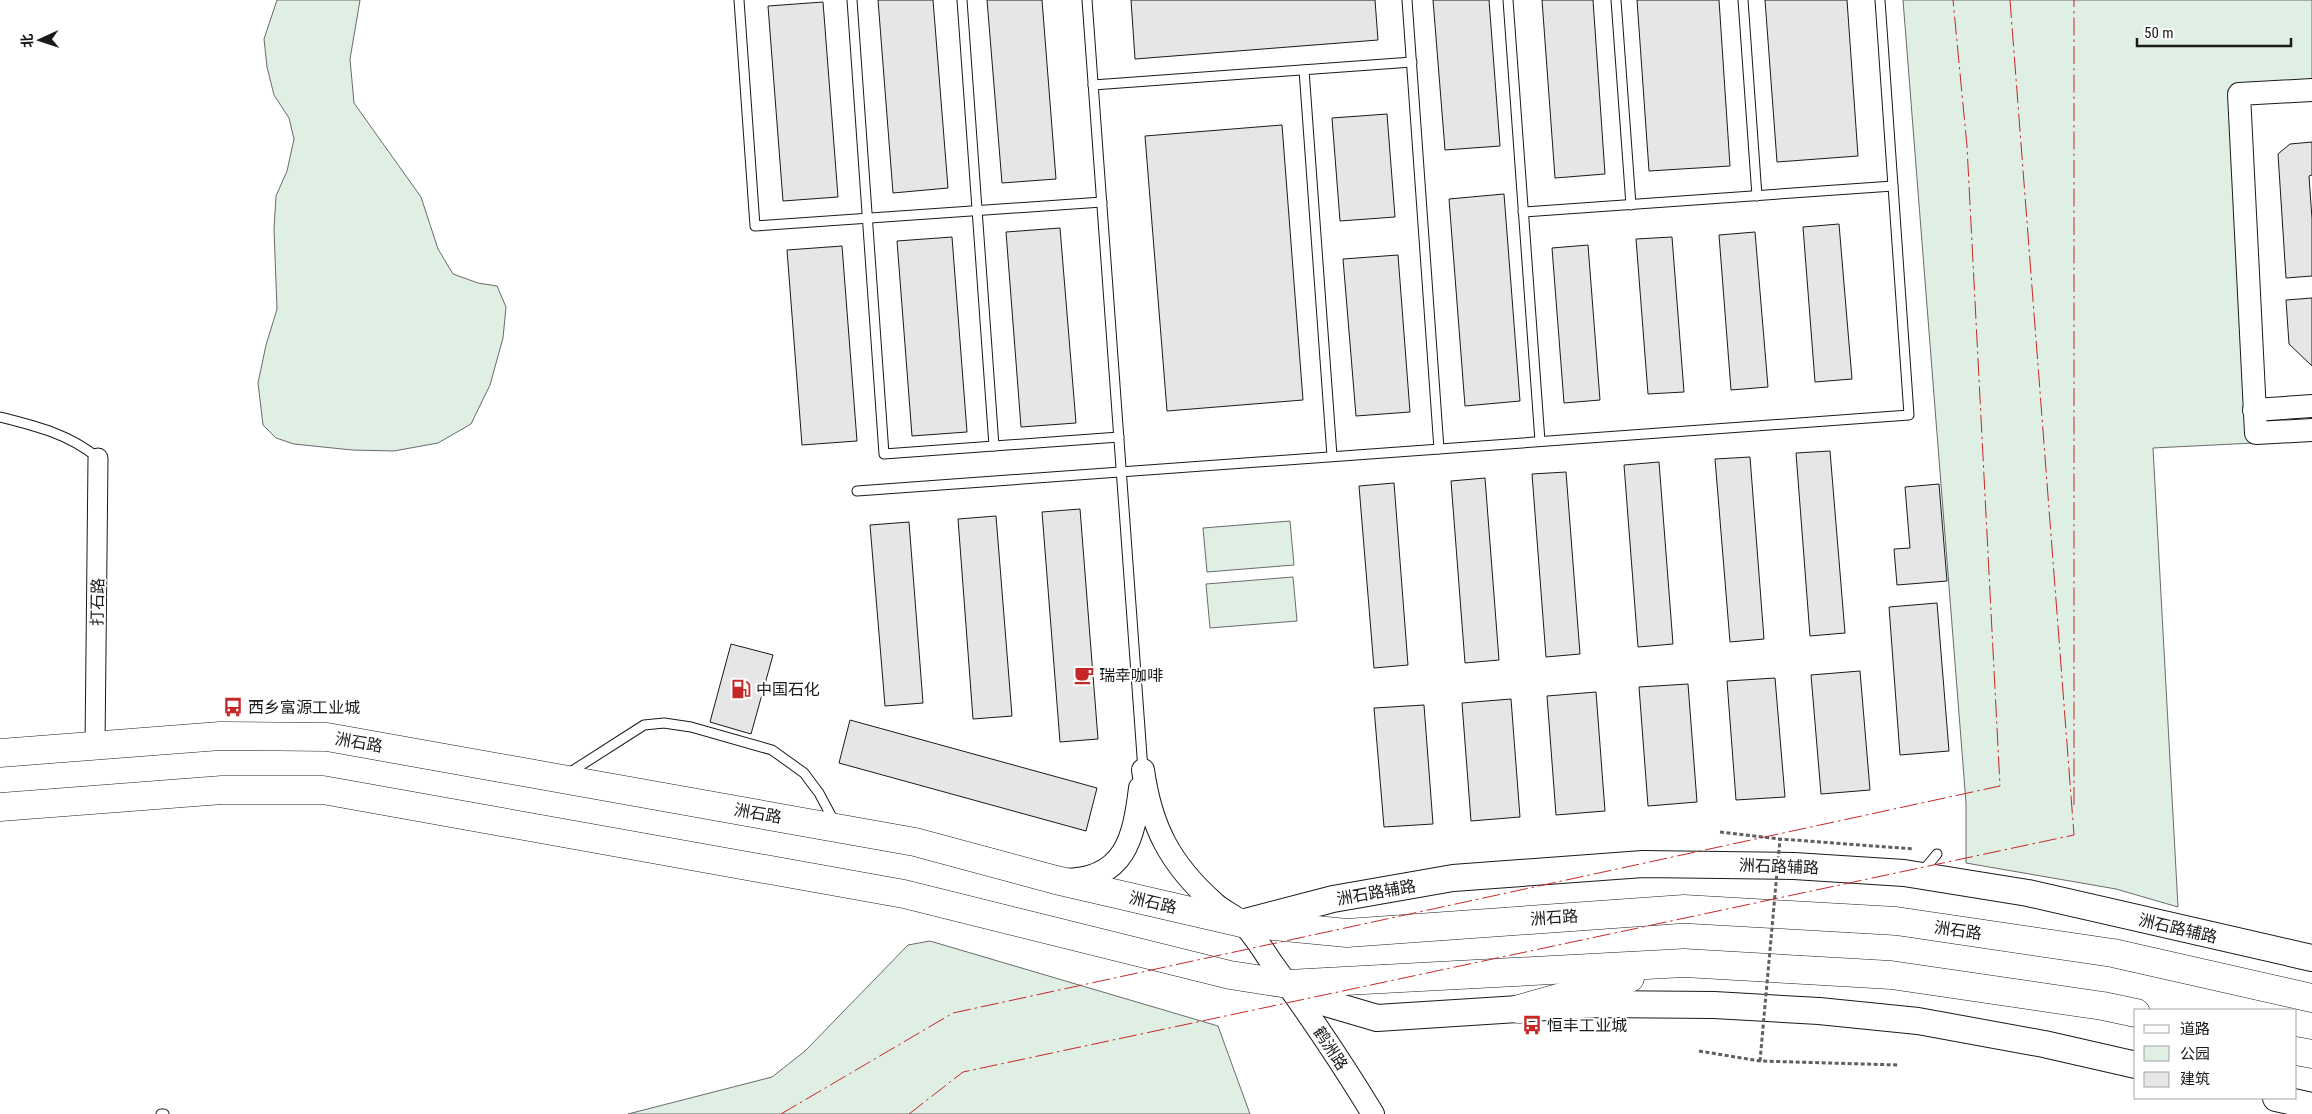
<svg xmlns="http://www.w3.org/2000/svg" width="2312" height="1114" font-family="'Roboto Condensed','Noto Sans SC',sans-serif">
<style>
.green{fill:#e0efe3;stroke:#6a6a6a}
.building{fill:#e6e6e6;stroke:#1a1a1a}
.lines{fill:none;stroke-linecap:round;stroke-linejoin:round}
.service-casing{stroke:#1a1a1a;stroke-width:11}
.minor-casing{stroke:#1a1a1a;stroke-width:21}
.tertiary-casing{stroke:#1a1a1a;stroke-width:24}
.secondary-casing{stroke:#1a1a1a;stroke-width:28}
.primary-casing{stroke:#1a1a1a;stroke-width:29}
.path{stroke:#5f5f5f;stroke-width:3;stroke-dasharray:4 2.5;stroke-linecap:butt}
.service{stroke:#fff;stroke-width:9}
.minor{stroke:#fff;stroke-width:19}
.tertiary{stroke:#fff;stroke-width:22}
.secondary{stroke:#fff;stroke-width:26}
.primary{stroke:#fff;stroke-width:28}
.path-bridge{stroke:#5f5f5f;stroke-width:3;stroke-dasharray:4 2.5;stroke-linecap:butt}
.power{stroke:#c62828;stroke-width:1;stroke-dasharray:18 4 2.5 4;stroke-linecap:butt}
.labels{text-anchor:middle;stroke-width:4;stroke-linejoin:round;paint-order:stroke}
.street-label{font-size:16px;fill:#1a1a1a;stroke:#fff}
.poi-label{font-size:16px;fill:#1a1a1a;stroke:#fff;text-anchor:start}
</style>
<rect width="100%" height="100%" fill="#fff"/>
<g class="green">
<path d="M 277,0 L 360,0 L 350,59 L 354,103 L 421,197 L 438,249 L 453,274 L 478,283 L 497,286 L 506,307 L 503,338 L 490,385 L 471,424 L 438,443 L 394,451 L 352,450 L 294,444 L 276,438 L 263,425 L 258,383 L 266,345 L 277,309 L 274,229 L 276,196 L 287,171 L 294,139 L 289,118 L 274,95 L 267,67 L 264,39 Z"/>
<path d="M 1903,0 L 2312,0 L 2312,89 L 2239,94 L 2254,443 L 2153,448 L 2178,907 L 2116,889 L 1966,863 L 1966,803 Z"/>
<path d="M 1290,521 L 1294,565 L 1207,572 L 1203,528 Z"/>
<path d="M 1293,577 L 1297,621 L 1210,628 L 1206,584 Z"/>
<path d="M 930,941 L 1218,1026 L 1250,1114 L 628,1114 L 772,1077 L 805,1051 L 908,945 Z"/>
</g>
<g class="building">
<path d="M 878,0 L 933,0 L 948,188 L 893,193 Z"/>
<path d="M 987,0 L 1042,0 L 1056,179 L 1002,183 Z"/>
<path d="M 1131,0 L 1375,0 L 1378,40 L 1135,59 Z"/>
<path d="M 1433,0 L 1489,0 L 1500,146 L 1445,150 Z"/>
<path d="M 1542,0 L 1593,0 L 1605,174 L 1555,178 Z"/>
<path d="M 1637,0 L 1719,0 L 1730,166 L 1649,171 Z"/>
<path d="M 1765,0 L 1847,0 L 1858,156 L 1777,162 Z"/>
<path d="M 823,2 L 838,197 L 783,201 L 768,6 Z"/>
<path d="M 1387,114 L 1395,217 L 1340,221 L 1332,118 Z"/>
<path d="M 1282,125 L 1303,400 L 1167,411 L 1145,136 Z"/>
<path d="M 2312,142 L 2312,175 L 2309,176 L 2312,219 L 2312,276 L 2286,278 L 2278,154 L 2290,144 Z"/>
<path d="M 1504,194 L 1520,401 L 1465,406 L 1449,199 Z"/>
<path d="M 1839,224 L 1852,379 L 1815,382 L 1803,227 Z"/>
<path d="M 1060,228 L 1076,423 L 1021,427 L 1006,232 Z"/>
<path d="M 1755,232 L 1768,387 L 1731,390 L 1719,235 Z"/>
<path d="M 952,237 L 967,432 L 912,436 L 897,241 Z"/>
<path d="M 1672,237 L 1684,392 L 1648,394 L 1636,239 Z"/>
<path d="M 1588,245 L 1600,400 L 1564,403 L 1552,248 Z"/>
<path d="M 842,246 L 857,441 L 802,445 L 787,250 Z"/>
<path d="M 1398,255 L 1410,412 L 1356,416 L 1343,259 Z"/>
<path d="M 2312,298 L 2312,366 L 2289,344 L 2286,300 Z"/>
<path d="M 1830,451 L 1845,633 L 1810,636 L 1796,453 Z"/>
<path d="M 1750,457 L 1764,639 L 1730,642 L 1715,459 Z"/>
<path d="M 1659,462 L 1673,644 L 1638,647 L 1624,465 Z"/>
<path d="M 1566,472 L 1580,654 L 1546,657 L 1532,474 Z"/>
<path d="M 1485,478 L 1499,660 L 1465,663 L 1451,481 Z"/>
<path d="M 1394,483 L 1408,665 L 1374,668 L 1359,486 Z"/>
<path d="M 1939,484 L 1947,581 L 1897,585 L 1894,549 L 1910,548 L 1905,487 Z"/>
<path d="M 1080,509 L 1098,739 L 1060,742 L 1042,512 Z"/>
<path d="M 996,516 L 1012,716 L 973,719 L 958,519 Z"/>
<path d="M 909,522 L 923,703 L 885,706 L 870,525 Z"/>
<path d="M 1937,603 L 1949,751 L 1900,755 L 1889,607 Z"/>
<path d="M 731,644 L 773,655 L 751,734 L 710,722 Z"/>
<path d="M 1860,671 L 1870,790 L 1821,794 L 1811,675 Z"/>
<path d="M 1775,678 L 1785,797 L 1736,800 L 1727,681 Z"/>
<path d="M 1688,684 L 1697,802 L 1648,806 L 1639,687 Z"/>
<path d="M 1596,692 L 1605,811 L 1556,815 L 1547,696 Z"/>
<path d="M 1511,699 L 1520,817 L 1471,821 L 1462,703 Z"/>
<path d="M 1424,705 L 1433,824 L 1384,827 L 1374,708 Z"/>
<path d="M 850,720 L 1097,788 L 1086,831 L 839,763 Z"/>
</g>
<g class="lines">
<defs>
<g id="service">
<path d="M 739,0 L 755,226 L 1102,202"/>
<path d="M 852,0 L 884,454 L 1119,437"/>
<path d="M 962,0 L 994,446"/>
<path d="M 1087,0 L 1143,770"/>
<path d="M 1407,0 L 1439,449"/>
<path d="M 1508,0 L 1540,441"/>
<path d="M 1616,0 L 1631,205"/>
<path d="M 1743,0 L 1757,196"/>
<path d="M 1304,70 L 1332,456"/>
<path d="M 1093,85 L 1412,62"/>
<path d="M 1523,212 L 1893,186"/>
<path d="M 0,417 C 36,426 69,434 98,458"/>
<path d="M 857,491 L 1909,415 L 1880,0"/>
<path d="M 569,773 L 644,725 L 664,723 L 691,727 L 772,750 L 804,773 L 819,793 L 835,823"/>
<path d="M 1921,873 L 1937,854"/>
<path d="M 161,1114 L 164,1114"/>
</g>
<path id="minor" d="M 95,746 L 98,458"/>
<g id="tertiary">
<path d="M 2312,90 L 2239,94 L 2256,433 L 2312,430"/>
<path d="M 2254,410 L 2312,406"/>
<path d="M 1143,770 C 1151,827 1170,864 1214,903 C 1222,911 1234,915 1242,923 C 1254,934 1264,952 1274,966 C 1309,1014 1342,1063 1373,1114"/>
<path d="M 1064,880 C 1125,880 1134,838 1140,788"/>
</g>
<g id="secondary">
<path d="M 1245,922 L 1333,899 L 1453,878 L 1643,864 L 1794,866 L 1904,873 L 2028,893 L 2312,958"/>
<path d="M 1288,984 L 1326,1003 L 1377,1018 L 1595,1004 L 1714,1005 L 1819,1011 L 1918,1021 L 2044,1044 L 2136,1065"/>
<path d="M 2276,1098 L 2312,1106"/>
</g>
<g id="primary">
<path d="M 0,753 L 220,736 L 327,737 L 915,842 L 1056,880 L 1242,923 L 1347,933 L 1684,909 L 1896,921 L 2113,953 L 2312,998"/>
<path d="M 0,807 L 222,790 L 323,790 L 904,894 L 1230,975 L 1288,984 L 1684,963 L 1891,975 L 2103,1006 L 2136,1013"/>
<path d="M 1519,1009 L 1630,978"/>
<path d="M 2296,1051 L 2312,1054"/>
</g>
</defs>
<use href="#service" class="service-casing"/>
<use href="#minor" class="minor-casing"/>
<use href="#tertiary" class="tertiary-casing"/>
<use href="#secondary" class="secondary-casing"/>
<use href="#primary" class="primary-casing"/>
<g class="path">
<path d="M 1720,832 L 1780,839 L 1914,849"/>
<path d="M 1699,1051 L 1760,1061 L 1898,1065"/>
</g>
<use href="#service" class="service"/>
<use href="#minor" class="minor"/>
<use href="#tertiary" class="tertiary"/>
<use href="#secondary" class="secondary"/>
<use href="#primary" class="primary"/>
<path class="path-bridge" d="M 1760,1061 L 1780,839"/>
<g class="power">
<path d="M 2010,0 L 2074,835"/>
<path d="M 2074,805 L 2074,0"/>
<path d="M 781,1114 L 953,1013 L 2000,786 L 1967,146 L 1953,0"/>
<path d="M 909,1114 L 963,1072 L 2074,835"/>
</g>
</g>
<defs>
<symbol id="cafe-bare" viewBox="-9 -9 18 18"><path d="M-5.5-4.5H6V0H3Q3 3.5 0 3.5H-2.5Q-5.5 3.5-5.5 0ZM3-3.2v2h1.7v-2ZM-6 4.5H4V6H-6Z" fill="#c62828" stroke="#fff" stroke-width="2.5" paint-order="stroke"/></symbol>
<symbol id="fuel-bare" viewBox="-9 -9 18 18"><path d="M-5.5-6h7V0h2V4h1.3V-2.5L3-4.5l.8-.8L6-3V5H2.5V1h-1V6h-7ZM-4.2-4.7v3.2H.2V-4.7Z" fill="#c62828" stroke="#fff" stroke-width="2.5" paint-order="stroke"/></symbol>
<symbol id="bus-bare" viewBox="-9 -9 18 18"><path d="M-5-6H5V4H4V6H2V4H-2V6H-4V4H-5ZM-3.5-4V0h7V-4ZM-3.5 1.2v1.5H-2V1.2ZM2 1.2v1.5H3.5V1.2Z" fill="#c62828" stroke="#fff" stroke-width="2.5" paint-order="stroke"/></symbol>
</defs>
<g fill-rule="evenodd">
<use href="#cafe-bare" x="1070" y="661" width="28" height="28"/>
<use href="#fuel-bare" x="727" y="675" width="28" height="28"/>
<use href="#bus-bare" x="219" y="693" width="28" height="28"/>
<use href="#bus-bare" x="1518" y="1011" width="28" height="28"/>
</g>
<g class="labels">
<g class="street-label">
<text transform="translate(97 602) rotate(-89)" y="6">打石路</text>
<text transform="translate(359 742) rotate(10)" y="6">洲石路</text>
<text transform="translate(758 813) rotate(10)" y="6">洲石路</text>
<text transform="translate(1779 866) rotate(2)" y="6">洲石路辅路</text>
<text transform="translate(1376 892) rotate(-10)" y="6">洲石路辅路</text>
<text transform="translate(1153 902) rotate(13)" y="6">洲石路</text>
<text transform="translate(1554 917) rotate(-4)" y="6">洲石路</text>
<text transform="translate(2178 928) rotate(13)" y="6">洲石路辅路</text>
<text transform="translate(1958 930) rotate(8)" y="6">洲石路</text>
<text transform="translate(1331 1048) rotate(57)" y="6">鹤洲路</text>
</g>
<g class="poi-label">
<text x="1099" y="681">瑞幸咖啡</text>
<text x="756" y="695">中国石化</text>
<text x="248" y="713">西乡富源工业城</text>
<text x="1547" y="1031">恒丰工业城</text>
</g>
</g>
<rect x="2134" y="1009" width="162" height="90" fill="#ffffff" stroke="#a3a3a3"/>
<rect x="2144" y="1025" width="25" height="8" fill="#ffffff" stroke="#a3a3a3"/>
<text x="2180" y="1034" font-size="15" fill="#1a1a1a">道路</text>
<rect x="2144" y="1046" width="25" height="15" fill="#e0efe3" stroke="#a3a3a3"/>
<text x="2180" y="1059" font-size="15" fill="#1a1a1a">公园</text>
<rect x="2144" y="1072" width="25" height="15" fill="#e6e6e6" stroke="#a3a3a3"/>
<text x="2180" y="1084" font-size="15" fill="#1a1a1a">建筑</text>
<g transform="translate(40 40) rotate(267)" stroke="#ffffff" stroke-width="4" paint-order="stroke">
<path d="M0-4L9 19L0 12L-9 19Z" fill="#1a1a1a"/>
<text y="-8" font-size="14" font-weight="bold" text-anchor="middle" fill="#1a1a1a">北</text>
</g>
<path d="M2137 38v8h154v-8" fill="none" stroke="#1a1a1a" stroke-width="2.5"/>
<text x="2144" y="38" font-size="15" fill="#1a1a1a" stroke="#ffffff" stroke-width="4" paint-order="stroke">50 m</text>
</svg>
